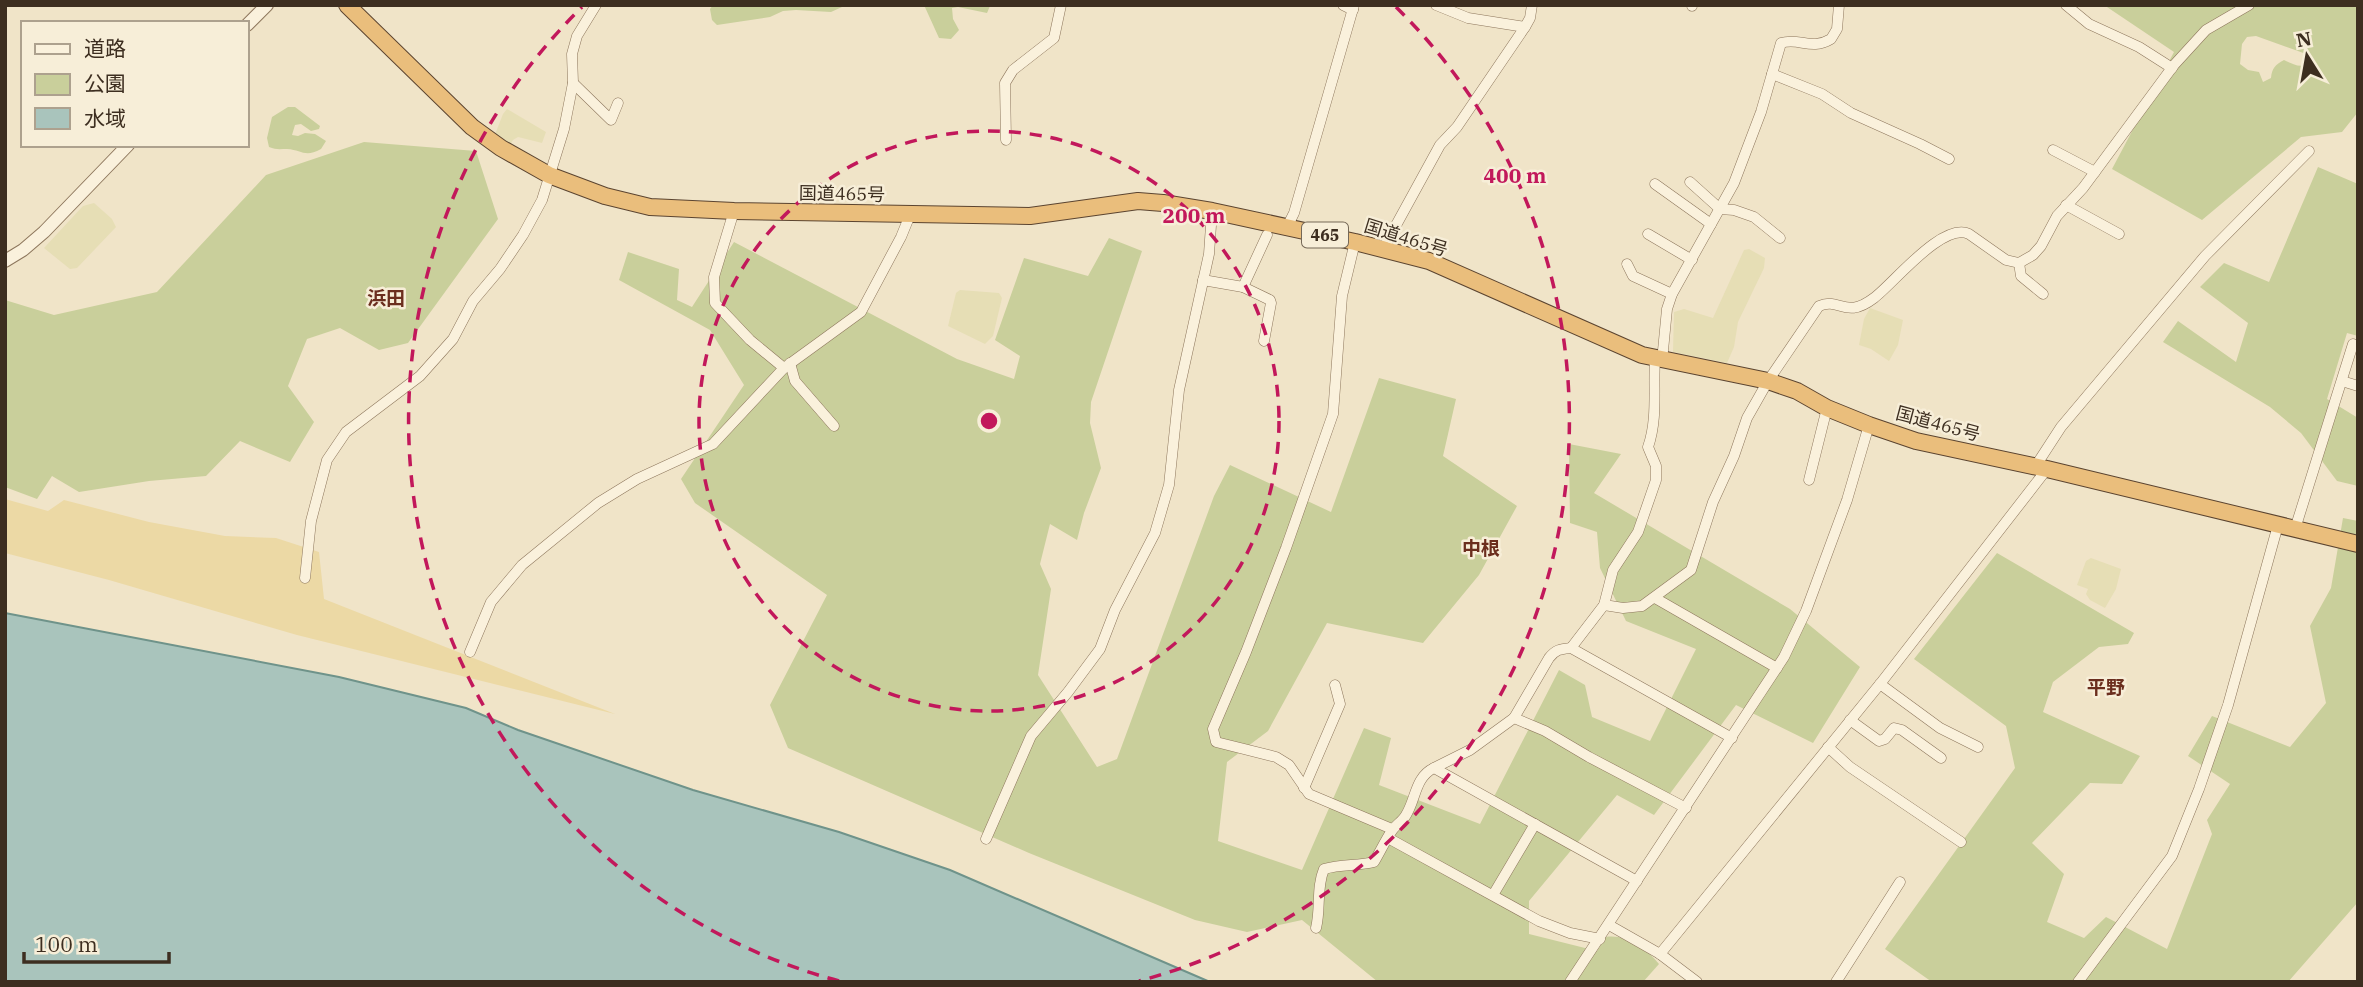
<svg xmlns="http://www.w3.org/2000/svg" width="2363" height="987" font-family="'IBM Plex Serif','Noto Sans JP',serif">
<style>
.farmland{fill:#e6deb5}
.green{fill:#c9cf9b;fill-rule:evenodd}
.sand{fill:#ecd9a5}
.water{fill:#a9c4bc;stroke:#6f938a;stroke-width:2}
.lines{fill:none;stroke-linecap:round;stroke-linejoin:round}
.minor-casing{stroke:#8d765c;stroke-width:11}
.tertiary-casing{stroke:#8d765c;stroke-width:14}
.trunk-casing{stroke:#5b4430;stroke-width:18}
.minor{stroke:#faf1dc;stroke-width:10}
.tertiary{stroke:#faf1dc;stroke-width:12}
.trunk{stroke:#eabe7c;stroke-width:16}
.ring{fill:none;stroke:#c2185b;stroke-width:3.5;stroke-dasharray:12 9}
.labels{text-anchor:middle;stroke-width:5;stroke-linejoin:round;paint-order:stroke}
.shield{fill:#f7eed8;stroke:#756857;stroke-width:2}
.shield-label{font-size:16px;font-weight:bold;fill:#3d2e20}
.street-label{font-size:18px;fill:#3d2e20;stroke:#f7eed8}
.neighbourhood-label{font-size:19px;font-weight:bold;fill:#6b2e1e;stroke:#f7eed8}
.centre{fill:#c2185b;stroke:#f7eed8;stroke-width:3.5}
.ring-label{font-size:21px;text-anchor:middle;font-weight:bold;fill:#c2185b;stroke:#f7eed8;stroke-width:5;stroke-linejoin:round;paint-order:stroke}
</style>
<rect width="100%" height="100%" fill="#f0e4c8"/>
<g class="farmland">
<path d="M 507,109 L 546,132 L 542,143 L 518,137 L 513,140 L 510,145 L 494,137 L 503,114 Z"/>
<path d="M 94,203 L 112,219 L 116,227 L 77,268 L 70,269 L 44,248 L 83,206 Z"/>
<path d="M 1749,249 L 1765,258 L 1764,268 L 1738,322 L 1734,347 L 1727,363 L 1673,352 L 1674,312 L 1684,309 L 1713,318 L 1744,250 Z"/>
<path d="M 960,290 L 999,293 L 1002,298 L 993,336 L 985,344 L 948,326 L 956,293 Z"/>
<path d="M 1870,308 L 1903,320 L 1898,345 L 1889,361 L 1871,349 L 1859,345 L 1864,319 Z"/>
<path d="M 2091,558 L 2121,569 L 2116,589 L 2105,608 L 2090,600 L 2086,594 L 2088,589 L 2077,585 L 2086,561 Z"/>
</g>
<g class="green">
<path d="M 713,5 L 842,5 L 842,7 L 831,12 L 796,10 L 783,11 L 770,17 L 717,25 L 712,20 L 710,9 Z"/>
<path d="M 924,5 L 990,5 L 990,6 L 987,13 L 958,7 L 952,8 L 953,19 L 959,30 L 951,39 L 939,38 Z"/>
<path d="M 2104,5 L 2358,5 L 2358,112 L 2342,132 L 2301,137 L 2202,220 L 2112,169 L 2174,52 ZM 2256,36 L 2309,55 L 2311,62 C 2302,69 2294,65 2284,60 C 2275,65 2272,68 2271,78 L 2263,82 L 2259,72 L 2248,70 L 2240,64 L 2242,44 L 2247,37 Z"/>
<path d="M 288,107 L 295,107 L 320,126 L 319,129 L 311,131 L 301,124 L 295,125 L 292,135 L 298,136 L 305,133 L 315,134 L 326,141 L 321,149 C 305,158 302,150 287,149 C 280,149 276,150 269,147 L 267,138 L 272,117 Z"/>
<path d="M 364,142 L 476,151 L 498,219 L 408,343 L 379,350 L 340,328 L 307,339 L 288,386 L 314,422 L 290,462 L 240,441 L 206,476 L 149,481 L 79,492 L 52,476 L 37,499 L 5,487 L 5,300 L 54,315 L 157,292 L 266,175 Z"/>
<path d="M 2318,167 L 2358,184 L 2358,336 L 2347,333 L 2327,399 L 2358,418 L 2358,486 L 2337,481 L 2301,433 L 2270,407 L 2163,342 L 2178,321 L 2236,362 L 2248,323 L 2200,287 L 2224,263 L 2269,282 Z"/>
<path d="M 1109,238 L 1142,251 L 1091,402 L 1090,423 L 1101,468 L 1084,513 L 1077,540 L 1050,524 L 1040,564 L 1051,589 L 1038,675 L 1097,767 L 1117,759 L 1214,496 L 1230,465 L 1331,512 L 1379,378 L 1456,399 L 1443,456 L 1517,506 L 1479,575 L 1423,643 L 1327,623 L 1268,731 L 1227,762 L 1218,841 L 1302,870 L 1364,728 L 1391,738 L 1379,785 L 1480,824 L 1559,670 L 1585,685 L 1592,717 L 1650,741 L 1696,649 L 1626,621 L 1600,568 L 1597,532 L 1570,523 L 1569,444 L 1621,454 L 1594,493 L 1790,609 L 1860,667 L 1813,743 L 1736,705 L 1654,815 L 1617,795 L 1529,901 L 1529,934 L 1597,951 L 1606,937 C 1626,934 1646,948 1659,964 L 1643,982 L 1378,982 L 1302,920 L 1247,932 L 1195,920 L 1029,853 L 788,748 L 770,705 L 827,595 L 695,503 L 681,479 L 744,385 L 710,330 L 619,280 L 628,252 L 679,269 L 677,300 L 692,307 L 734,242 L 957,359 L 1014,379 L 1020,356 L 995,340 L 1024,258 L 1088,276 Z"/>
<path d="M 2343,518 L 2358,521 L 2358,902 L 2288,982 L 1932,982 L 1885,949 L 2015,768 L 2006,726 L 1914,659 L 1997,553 L 2134,633 L 2128,644 L 2099,647 L 2053,682 L 2043,712 L 2140,756 L 2122,784 L 2090,783 L 2032,843 L 2064,874 L 2047,922 L 2084,938 L 2106,917 L 2167,949 L 2212,834 L 2207,820 L 2230,784 L 2188,756 L 2212,716 L 2290,747 L 2326,703 L 2310,626 L 2331,588 Z"/>
</g>
<path class="sand" d="M 5,499 L 48,511 L 64,500 L 149,522 L 225,536 L 276,538 L 319,552 L 324,599 L 615,714 L 297,635 L 109,580 L 5,553 Z"/>
<path class="water" d="M 5,613 L 339,677 L 466,708 L 518,730 L 693,790 L 839,832 L 950,870 L 1210,982 L 5,982 Z"/>
<g class="lines">
<defs>
<g id="minor">
<path d="M 1343,5 L 1353,10"/>
<path d="M 1436,5 L 1468,18 L 1525,27"/>
<path d="M 1692,5 L 1692,6"/>
<path d="M 2066,5 L 2089,24 L 2139,47 L 2172,68"/>
<path d="M 1772,74 L 1822,94 L 1851,113 L 1920,144 L 1949,159"/>
<path d="M 573,83 L 611,120 L 618,103"/>
<path d="M 1006,140 L 1005,83 L 1013,70 L 1054,38 L 1061,5"/>
<path d="M 2053,150 L 2095,172"/>
<path d="M 1690,182 L 1720,209 L 1734,210 L 1754,217 L 1780,238"/>
<path d="M 1655,184 L 1711,224"/>
<path d="M 2066,205 L 2119,234"/>
<path d="M 734,211 L 714,277 L 715,303 L 750,340 L 784,368"/>
<path d="M 1287,227 L 1294,213 L 1354,5"/>
<path d="M 1648,234 L 1692,260"/>
<path d="M 1355,242 L 1342,296 L 1333,414 L 1286,548 L 1246,652 L 1213,729 L 1216,742 L 1276,757 L 1289,765 L 1309,794 L 1392,829"/>
<path d="M 1383,249 L 1440,145 L 1457,127 L 1525,27 L 1530,18 L 1532,5"/>
<path d="M 2019,263 L 2021,276 L 2043,294"/>
<path d="M 1627,264 L 1633,276 L 1672,294"/>
<path d="M 1203,280 L 1243,287 L 1270,300 L 1271,303 L 1264,341"/>
<path d="M 1243,287 L 1267,235"/>
<path d="M 1662,361 L 1667,309 L 1672,294 L 1734,183 L 1761,112 L 1781,43 C 1799,37 1811,51 1831,39 L 1837,29 L 1839,5"/>
<path d="M 790,363 L 795,381 L 834,426"/>
<path d="M 2342,381 L 2358,386"/>
<path d="M 2035,467 L 2061,427 L 2205,256 L 2309,151"/>
<path d="M 1809,480 L 1827,408"/>
<path d="M 2295,529 L 2353,344"/>
<path d="M 305,578 L 311,521 L 327,460 L 346,432 L 420,376 L 453,339 L 473,301 L 500,269 L 523,235 L 542,200 L 564,129 L 573,83 L 572,54 L 577,36 L 596,5"/>
<path d="M 1655,598 L 1777,668"/>
<path d="M 1604,605 L 1623,608 L 1642,606 L 1691,570 L 1713,502 L 1734,456 L 1747,418 L 1768,381 L 1819,306 C 1840,297 1845,320 1874,298 C 1894,283 1943,221 1969,234 L 2006,260 L 2019,263 L 2033,255 L 2041,246 L 2057,216 L 2083,188 L 2174,65 L 2206,30 L 2249,5"/>
<path d="M 1571,648 L 1604,605 L 1613,570 L 1638,532 L 1656,480 L 1656,466 L 1648,447 C 1658,418 1653,388 1655,359"/>
<path d="M 470,652 L 491,602 L 522,565 L 598,503 L 637,479 L 713,444 L 784,368 L 861,312 L 901,237 L 910,215"/>
<path d="M 1880,684 L 1940,728 L 1978,747"/>
<path d="M 1514,718 L 1545,731 L 1589,757 L 1686,808"/>
<path d="M 1850,720 L 1879,741 L 1885,739 L 1894,728 L 1902,730 L 1941,758"/>
<path d="M 1828,747 L 1850,767 L 1961,842"/>
<path d="M 1434,768 L 1470,750 L 1514,718 L 1549,658 C 1556,649 1561,649 1571,648 L 1732,738"/>
<path d="M 1304,788 L 1340,704 L 1335,685"/>
<path d="M 1388,838 L 1539,921 L 1570,933 L 1600,939"/>
<path d="M 986,839 L 1031,736 L 1068,692 L 1100,649 L 1115,610 L 1155,533 L 1169,485 L 1179,390 L 1209,254 L 1212,211"/>
<path d="M 1493,895 L 1535,824"/>
<path d="M 1609,925 L 1660,954 L 1697,982"/>
<path d="M 1316,928 C 1321,908 1316,888 1324,869 C 1341,864 1358,866 1374,862 C 1380,852 1385,841 1391,832 C 1395,825 1402,822 1406,815 C 1416,799 1415,777 1434,768 L 1637,881"/>
<path d="M 1660,954 L 1880,684 L 2047,469"/>
<path d="M 1570,982 L 1784,657 L 1806,611 L 1847,500 L 1869,425"/>
<path d="M 1836,982 L 1900,882"/>
<path d="M 2078,982 L 2172,856 L 2199,789 L 2228,705 L 2278,525"/>
</g>
<g id="tertiary">
<path d="M 247,25 L 267,5"/>
<path d="M 5,261 L 23,250 L 44,232 L 128,145"/>
</g>
<path id="trunk" d="M 347,5 L 472,127 L 501,148 L 549,175 L 605,196 L 650,207 L 734,211 L 1030,216 L 1138,201 L 1163,203 L 1212,211 L 1355,242 L 1429,261 L 1642,355 L 1768,381 L 1797,391 L 1827,408 L 1869,425 L 1916,441 L 2047,469 L 2358,544"/>
</defs>
<use href="#minor" class="minor-casing"/>
<use href="#tertiary" class="tertiary-casing"/>
<use href="#trunk" class="trunk-casing"/>
<use href="#minor" class="minor"/>
<use href="#tertiary" class="tertiary"/>
<use href="#trunk" class="trunk"/>
</g>
<g class="ring">
<circle cx="989" cy="421" r="290"/>
<path d="M839 981A580 580 0 0 1 582 7M1396 7A580 580 0 0 1 1139 981"/>
</g>
<g class="labels">
<rect class="shield" x="1302" y="222.5" width="46" height="25" rx="5"/>
<g class="shield-label">
<text x="1325" y="241">465</text>
</g>
<g class="street-label">
<text transform="translate(842 194) rotate(1)" y="6">国道465号</text>
<text transform="translate(1406 238) rotate(17)" y="6">国道465号</text>
<text transform="translate(1938 424) rotate(15)" y="6">国道465号</text>
</g>
<g class="neighbourhood-label">
<text x="386" y="305">浜田</text>
<text x="1481" y="555">中根</text>
<text x="2106" y="694">平野</text>
</g>
</g>
<circle cx="989" cy="421" r="10" class="centre"/>
<g class="ring-label">
<text x="1515" y="183">400 m</text>
<text x="1194" y="223">200 m</text>
</g>
<rect width="2363" height="987" fill="none" stroke="#3d2e20" stroke-width="14"/>
<rect x="21" y="21" width="228" height="126" fill="#f7eed8" stroke="#ada18e" stroke-width="2"/>
<rect x="35" y="44" width="35" height="10" fill="#faf1dc" stroke="#ada18e" stroke-width="2"/>
<text x="84" y="56" font-size="21" fill="#3d2e20">道路</text>
<rect x="35" y="74" width="35" height="21" fill="#c9cf9b" stroke="#ada18e" stroke-width="2"/>
<text x="84" y="91" font-size="21" fill="#3d2e20">公園</text>
<rect x="35" y="108" width="35" height="21" fill="#a9c4bc" stroke="#ada18e" stroke-width="2"/>
<text x="84" y="126" font-size="21" fill="#3d2e20">水域</text>
<g transform="translate(2307 56) rotate(349)" stroke="#f7eed8" stroke-width="5" paint-order="stroke">
<path d="M0-5L12 26L0 18L-12 26Z" fill="#3d2e20"/>
<text y="-10" font-size="19" font-weight="bold" text-anchor="middle" fill="#3d2e20">N</text>
</g>
<path d="M24 952v10h145v-10" fill="none" stroke="#3d2e20" stroke-width="3.5"/>
<text x="35" y="952" font-size="21" fill="#3d2e20" stroke="#f7eed8" stroke-width="5" paint-order="stroke">100 m</text>
</svg>
